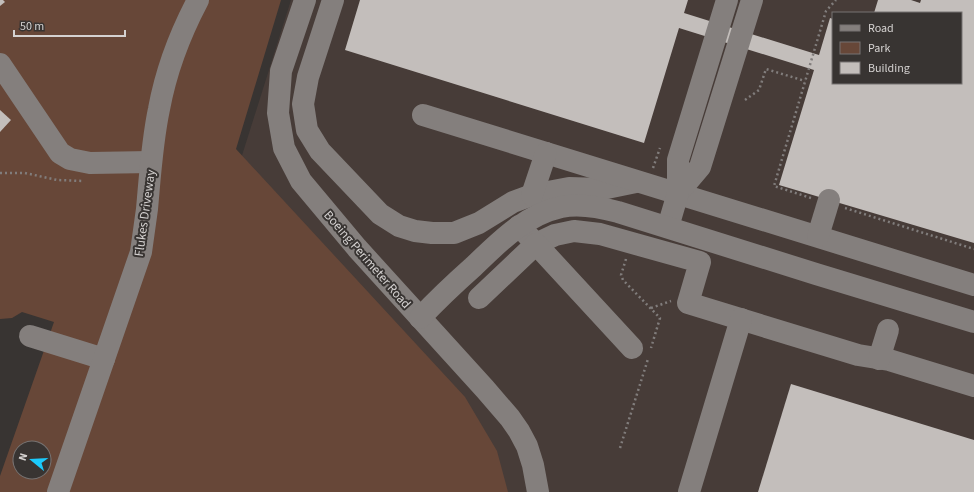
<svg xmlns="http://www.w3.org/2000/svg" width="974" height="492" font-family="'Source Sans 3',sans-serif">
<style>
.built{fill:#473c38;fill-rule:evenodd}
.green{fill:#674738;fill-rule:evenodd}
.building{fill:#c3bebb}
.lines{fill:none;stroke-linecap:round;stroke-linejoin:round}
.path{stroke:#817d7c;stroke-width:2.5;stroke-dasharray:2 3;stroke-linecap:butt}
.minor{stroke:#847f7d;stroke-width:22}
.labels{text-anchor:middle;stroke-width:4;stroke-linejoin:round;paint-order:stroke}
.street-label{font-size:13px;fill:#d5d2d1;stroke:#383432}
</style>
<rect width="100%" height="100%" fill="#383432"/>
<path class="built" d="M 291,0 L 974,0 L 974,492 L 136,492 ZM 833,13 L 961,13 L 961,83 L 833,83 Z"/>
<path class="green" d="M 0,0 L 281,0 L 236,149 L 465,397 L 497,451 L 508,492 L 0,492 L 0,476 L 54,322 L 22,312 L 12,318 L 0,319 ZM 20,448 L 44,448 L 44,472 L 20,472 Z"/>
<g class="building">
<path d="M 0,0 L 3,0 L 5,2 L 0,6 Z"/>
<path d="M 360,0 L 688,0 L 684,13 L 819,55 L 830,18 L 833,19 L 833,83 L 961,83 L 961,13 L 874,13 L 878,0 L 911,0 L 920,3 L 921,0 L 974,0 L 974,243 L 779,185 L 814,70 L 679,28 L 644,143 L 345,50 Z"/>
<path d="M 0,110 L 11,120 L 0,132 Z"/>
<path d="M 791,384 L 974,440 L 974,492 L 758,492 Z"/>
</g>
<g class="lines">
<g class="path">
<path d="M 745,100 L 759,90 L 766,69 L 805,81"/>
<path d="M 653,168 L 660,148"/>
<path d="M 0,173 L 25,173 L 57,180 L 83,181"/>
<path d="M 811,198 L 774,186 L 826,11 L 836,0"/>
<path d="M 845,208 L 974,249"/>
<path d="M 626,259 L 621,275 L 623,280 L 660,318 L 651,348"/>
<path d="M 651,308 L 671,301"/>
<path d="M 620,448 L 648,359"/>
</g>
<g class="minor">
<path d="M 305,0 L 281,71 L 278,113 L 284,148 L 301,181 L 357,248 L 485,389 L 510,418 L 519,431 L 527,446 L 533,465 L 538,492"/>
<path d="M 333,0 L 308,77 L 303,104 L 307,130 L 320,151 L 380,214 L 399,226 L 415,231 L 432,233 L 454,233 L 479,223 L 513,202 L 532,195 L 569,188 L 602,189 L 636,182"/>
<path d="M 0,64 L 60,153 L 70,159 L 90,163 L 151,162"/>
<path d="M 423,115 L 974,285"/>
<path d="M 678,193 L 700,167 L 752,0"/>
<path d="M 532,195 L 546,153"/>
<path d="M 519,226 L 536,244 L 555,235 L 574,231 L 600,234 L 700,262 L 688,303 L 858,355 L 889,360 L 974,386"/>
<path d="M 668,227 L 678,193 L 678,160 L 727,0"/>
<path d="M 818,236 L 829,200"/>
<path d="M 479,298 L 536,244 L 632,348"/>
<path d="M 420,318 C 437,300 455,283 473,267 C 499,242 525,215 561,207 C 580,203 600,207 618,212 L 816,274 L 974,322"/>
<path d="M 30,336 L 104,359"/>
<path d="M 879,359 L 888,330"/>
<path d="M 58,492 L 141,252 C 143,238 145,224 147,209 C 150,176 152,142 159,109 C 166,71 180,34 198,0"/>
<path d="M 689,492 L 741,319"/>
</g>
</g>
<g class="labels">
<g class="street-label">
<text transform="translate(144 213) rotate(-82)" y="5">Flukes Driveway</text>
<text transform="translate(368 259) rotate(49)" y="5">Boeing Perimeter Road</text>
</g>
</g>
<rect x="832" y="12" width="130" height="72" fill="#383432" stroke="#777372"/>
<rect x="840" y="25" width="20" height="6" fill="#847f7d" stroke="#777372"/>
<text x="868" y="32" font-size="12" fill="#d5d2d1">Road</text>
<rect x="840" y="42" width="20" height="12" fill="#674738" stroke="#777372"/>
<text x="868" y="52" font-size="12" fill="#d5d2d1">Park</text>
<rect x="840" y="62" width="20" height="12" fill="#c3bebb" stroke="#777372"/>
<text x="868" y="72" font-size="12" fill="#d5d2d1">Building</text>
<g transform="translate(32 460) rotate(288)"><circle r="19" fill="#383432" stroke="#777372"/>
<path d="M0-3L7 15L0 10L-7 15Z" fill="#1bcafc"/>
<text y="-6" font-size="11" font-weight="bold" text-anchor="middle" fill="#d5d2d1">N</text>
</g>
<path d="M14 30v6h111v-6" fill="none" stroke="#d5d2d1" stroke-width="2"/>
<text x="20" y="30" font-size="12" fill="#d5d2d1" stroke="#383432" stroke-width="3" paint-order="stroke">50 m</text>
</svg>
